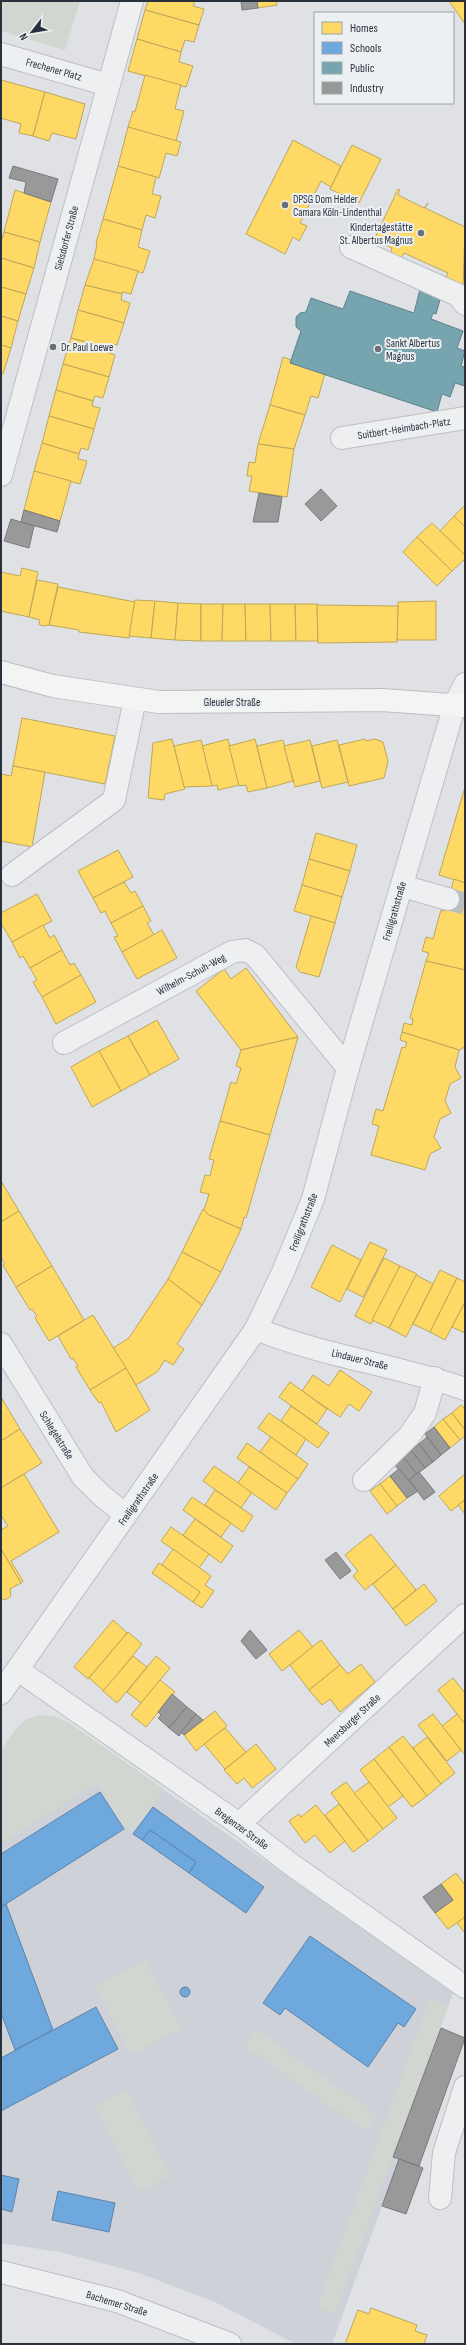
<svg xmlns="http://www.w3.org/2000/svg" width="466" height="2345" font-family="'Sofia Sans Condensed',sans-serif">
<style>
.built{fill:#ced1d7}
.green{fill:#d1d7d0}
.homes{fill:#ffd966;stroke:#bea759}
.schools{fill:#6fa8dc;stroke:#5a84ac}
.public{fill:#76a5af;stroke:#5f828c}
.industry{fill:#999;stroke:#777a7d}
.lines{fill:none;stroke-linecap:round;stroke-linejoin:round}
.minor-tunnel{stroke:#babec2;stroke-width:22;stroke-dasharray:22 11;stroke-linecap:butt}
.minor-casing{stroke:#bdbfc2;stroke-width:24}
.major-casing{stroke:#bcbec1;stroke-width:24}
.minor{stroke:#eeeff1;stroke-width:22}
.major{stroke:#f3f4f4;stroke-width:22}
.poi-dot{fill:#686f76;stroke:#ecf0f3;stroke-width:1.5}
.labels{text-anchor:middle;stroke-width:4;stroke-linejoin:round;paint-order:stroke}
.street-label{font-size:11px;fill:#28313b;stroke:#ecf0f3}
.poi-label{font-size:11px;fill:#28313b;stroke:#ecf0f3;text-anchor:start}
</style>
<rect width="100%" height="100%" fill="#dfe1e4"/>
<path class="built" d="M 40,1715 L 55,1717 L 69,1723 L 453,1993 L 393,2157 L 399,2159 L 332,2344 L 296,2344 L 215,2302 L 139,2273 L 60,2252 L 1,2243 L 1,1750 L 16,1729 L 27,1719 Z"/>
<g class="green">
<path d="M 1,1 L 80,1 L 65,50 L 1,31 Z"/>
<path d="M 40,1715 L 55,1717 L 69,1723 L 164,1789 L 133,1832 L 124,1827 L 98,1783 L 1,1844 L 1,1750 L 16,1729 L 27,1719 Z"/>
<path d="M 145,1960 L 182,2028 L 131,2055 L 95,1986 Z"/>
<path d="M 430,1999 L 448,2006 L 335,2314 L 317,2307 Z"/>
<path d="M 257,2030 L 377,2115 L 365,2131 L 245,2046 Z"/>
<path d="M 1,2041 L 12,2042 L 15,2050 L 1,2058 Z"/>
<path d="M 126,2090 L 170,2175 L 139,2191 L 95,2105 Z"/>
</g>
<g class="homes">
<path d="M 148,1 L 195,1 L 193,6 L 204,9 L 199,25 L 145,10 Z"/>
<path d="M 257,1 L 276,1 L 277,5 L 258,8 Z"/>
<path d="M 449,1 L 465,1 L 465,24 Z"/>
<path d="M 145,10 L 199,25 L 194,42 L 185,40 L 181,52 L 137,39 Z"/>
<path d="M 137,39 L 181,52 L 179,62 L 193,66 L 186,87 L 128,71 Z"/>
<path d="M 145,75 L 181,85 L 175,109 L 184,111 L 176,141 L 128,127 L 133,111 L 135,112 Z"/>
<path d="M 1,80 L 45,92 L 33,136 L 19,133 L 21,124 L 1,118 Z"/>
<path d="M 45,92 L 85,104 L 76,139 L 52,133 L 49,141 L 33,136 Z"/>
<path d="M 128,127 L 181,142 L 177,156 L 166,153 L 159,178 L 118,166 Z"/>
<path d="M 293,140 L 341,166 L 331,187 L 321,181 L 300,223 L 307,226 L 299,241 L 293,237 L 285,254 L 246,234 Z"/>
<path d="M 352,145 L 381,159 L 359,203 L 330,189 Z"/>
<path d="M 118,166 L 156,177 L 152,194 L 161,196 L 155,218 L 146,215 L 142,230 L 103,219 Z"/>
<path d="M 398,189 L 400,190 L 398,195 L 424,208 L 428,203 L 425,208 L 465,227 L 463,288 L 445,279 L 448,273 L 404,253 L 401,259 L 390,254 L 392,248 L 374,240 Z"/>
<path d="M 15,190 L 51,202 L 40,242 L 4,232 Z"/>
<path d="M 103,219 L 142,230 L 138,247 L 150,251 L 143,273 L 94,259 L 97,244 L 96,243 Z"/>
<path d="M 4,232 L 40,242 L 34,268 L 1,258 L 1,243 Z"/>
<path d="M 1,258 L 34,268 L 26,294 L 1,287 Z"/>
<path d="M 94,259 L 138,271 L 131,294 L 122,292 L 122,294 L 85,285 Z"/>
<path d="M 85,285 L 122,294 L 121,300 L 130,303 L 124,323 L 78,310 Z"/>
<path d="M 1,287 L 26,294 L 18,321 L 1,316 Z"/>
<path d="M 78,310 L 124,323 L 117,345 L 109,343 L 108,348 L 71,338 Z"/>
<path d="M 1,316 L 18,321 L 11,348 L 1,345 Z"/>
<path d="M 71,338 L 108,348 L 107,352 L 115,355 L 109,377 L 63,364 Z"/>
<path d="M 1,345 L 11,348 L 3,374 L 1,373 Z"/>
<path d="M 283,357 L 291,360 L 290,363 L 325,373 L 318,398 L 311,396 L 305,415 L 270,405 Z"/>
<path d="M 63,364 L 109,377 L 103,398 L 95,396 L 93,401 L 56,390 Z"/>
<path d="M 56,390 L 93,401 L 92,406 L 100,408 L 94,429 L 49,416 Z"/>
<path d="M 270,405 L 305,415 L 294,449 L 258,444 Z"/>
<path d="M 49,416 L 94,429 L 88,450 L 81,448 L 79,454 L 42,443 Z"/>
<path d="M 42,443 L 79,454 L 78,459 L 87,461 L 80,484 L 34,471 Z"/>
<path d="M 258,444 L 294,449 L 287,497 L 249,491 L 252,476 L 247,476 L 249,462 L 255,463 Z"/>
<path d="M 34,471 L 71,481 L 60,521 L 24,510 Z"/>
<path d="M 465,505 L 465,527 L 454,516 Z"/>
<path d="M 454,516 L 465,527 L 465,555 L 440,531 Z"/>
<path d="M 432,523 L 465,555 L 465,559 L 452,571 L 417,537 Z"/>
<path d="M 417,537 L 452,571 L 437,586 L 403,552 Z"/>
<path d="M 22,568 L 38,572 L 29,617 L 1,611 L 1,572 L 20,576 Z"/>
<path d="M 37,580 L 58,584 L 49,625 L 42,626 L 39,624 L 40,620 L 29,617 Z"/>
<path d="M 58,587 L 135,602 L 129,638 L 79,632 L 79,630 L 49,625 Z"/>
<path d="M 135,600 L 155,601 L 151,638 L 129,636 Z"/>
<path d="M 155,601 L 178,603 L 175,640 L 151,638 Z"/>
<path d="M 436,601 L 436,640 L 397,640 L 398,602 Z"/>
<path d="M 178,603 L 201,604 L 201,641 L 175,640 Z"/>
<path d="M 201,604 L 223,604 L 222,641 L 201,641 Z"/>
<path d="M 223,604 L 245,604 L 246,641 L 222,641 Z"/>
<path d="M 245,604 L 270,604 L 271,641 L 246,641 Z"/>
<path d="M 270,604 L 295,604 L 296,641 L 271,641 Z"/>
<path d="M 295,604 L 317,604 L 318,641 L 296,641 Z"/>
<path d="M 317,605 L 398,606 L 397,642 L 318,643 Z"/>
<path d="M 22,718 L 115,736 L 105,784 L 13,766 Z"/>
<path d="M 172,739 L 185,789 L 165,794 L 164,800 L 148,798 L 153,743 Z"/>
<path d="M 228,739 L 239,785 L 218,790 L 217,785 L 212,786 L 202,746 Z"/>
<path d="M 255,739 L 267,788 L 248,792 L 246,785 L 239,786 L 229,746 Z"/>
<path d="M 365,739 L 366,741 L 375,739 L 383,742 L 388,761 L 384,778 L 349,786 L 339,745 Z"/>
<path d="M 201,740 L 212,786 L 184,787 L 174,746 Z"/>
<path d="M 283,740 L 293,781 L 267,788 L 257,746 Z"/>
<path d="M 310,740 L 320,781 L 295,787 L 284,746 Z"/>
<path d="M 337,740 L 348,782 L 322,788 L 312,746 Z"/>
<path d="M 13,766 L 45,772 L 32,847 L 1,841 L 1,774 L 11,776 Z"/>
<path d="M 465,787 L 465,883 L 439,875 Z"/>
<path d="M 316,833 L 357,845 L 350,871 L 309,859 Z"/>
<path d="M 118,850 L 133,877 L 93,898 L 78,871 Z"/>
<path d="M 309,859 L 350,871 L 342,897 L 302,885 Z"/>
<path d="M 454,879 L 465,883 L 465,970 L 426,961 L 429,953 L 422,951 L 426,937 L 433,939 L 441,910 L 445,911 Z"/>
<path d="M 124,882 L 131,893 L 135,891 L 143,906 L 111,923 L 105,911 L 101,913 L 93,898 Z"/>
<path d="M 302,885 L 342,897 L 335,923 L 294,911 Z"/>
<path d="M 37,894 L 52,921 L 12,942 L 1,923 L 1,913 Z"/>
<path d="M 143,906 L 151,921 L 147,923 L 154,935 L 122,952 L 114,937 L 118,936 L 111,923 Z"/>
<path d="M 311,916 L 335,923 L 319,977 L 300,972 L 296,967 Z"/>
<path d="M 43,925 L 50,938 L 54,935 L 62,950 L 30,968 L 23,956 L 20,958 L 12,942 Z"/>
<path d="M 162,930 L 177,958 L 137,979 L 122,952 Z"/>
<path d="M 62,950 L 70,965 L 74,963 L 81,975 L 42,997 L 33,982 L 37,980 L 30,968 Z"/>
<path d="M 426,961 L 465,970 L 465,1047 L 459,1050 L 402,1032 L 404,1023 L 412,1025 L 413,1019 L 410,1018 Z"/>
<path d="M 246,968 L 298,1037 L 241,1050 L 196,991 L 224,969 L 231,979 Z"/>
<path d="M 81,975 L 96,1002 L 56,1024 L 42,997 Z"/>
<path d="M 157,1020 L 179,1059 L 150,1075 L 128,1036 Z"/>
<path d="M 402,1032 L 459,1050 L 455,1067 L 461,1078 L 450,1084 L 445,1101 L 451,1113 L 440,1119 L 434,1137 L 441,1148 L 430,1154 L 425,1170 L 371,1155 L 379,1126 L 372,1124 L 376,1109 L 383,1111 L 402,1047 L 405,1048 L 407,1042 L 400,1040 Z"/>
<path d="M 128,1036 L 150,1075 L 121,1091 L 99,1051 Z"/>
<path d="M 298,1037 L 270,1135 L 220,1121 L 231,1082 L 236,1084 L 241,1068 L 236,1066 L 241,1050 Z"/>
<path d="M 99,1051 L 121,1091 L 92,1107 L 71,1067 Z"/>
<path d="M 220,1121 L 270,1135 L 246,1218 L 244,1217 L 241,1229 L 209,1215 L 204,1210 L 209,1194 L 200,1192 L 205,1175 L 210,1176 L 214,1160 L 209,1159 Z"/>
<path d="M 1,1181 L 19,1211 L 1,1222 Z"/>
<path d="M 203,1209 L 209,1215 L 241,1229 L 221,1272 L 182,1252 Z"/>
<path d="M 19,1211 L 52,1266 L 16,1287 L 3,1265 L 5,1264 L 1,1257 L 1,1222 Z"/>
<path d="M 370,1242 L 387,1250 L 363,1297 L 347,1289 Z"/>
<path d="M 332,1245 L 361,1260 L 340,1302 L 311,1287 Z"/>
<path d="M 182,1252 L 221,1272 L 202,1305 L 168,1279 Z"/>
<path d="M 384,1258 L 400,1266 L 371,1324 L 355,1316 Z"/>
<path d="M 52,1266 L 84,1320 L 49,1341 L 35,1318 L 37,1316 L 32,1309 L 30,1310 L 16,1287 Z"/>
<path d="M 400,1266 L 417,1274 L 389,1328 L 372,1320 Z"/>
<path d="M 440,1270 L 457,1278 L 430,1332 L 413,1324 Z"/>
<path d="M 416,1275 L 433,1284 L 406,1337 L 389,1328 Z"/>
<path d="M 457,1278 L 465,1282 L 465,1302 L 445,1340 L 430,1332 Z"/>
<path d="M 168,1279 L 202,1305 L 177,1344 L 184,1349 L 173,1365 L 165,1360 L 157,1372 L 136,1385 L 113,1348 L 129,1338 Z"/>
<path d="M 465,1302 L 465,1333 L 452,1327 Z"/>
<path d="M 93,1315 L 126,1368 L 90,1390 L 76,1367 L 78,1366 L 73,1358 L 71,1359 L 58,1336 Z"/>
<path d="M 126,1368 L 150,1410 L 116,1432 L 101,1402 L 99,1403 L 90,1390 Z"/>
<path d="M 340,1370 L 372,1392 L 359,1411 L 349,1404 L 340,1417 L 302,1391 L 313,1375 L 329,1386 Z"/>
<path d="M 290,1382 L 327,1409 L 317,1424 L 279,1397 Z"/>
<path d="M 1,1397 L 20,1429 L 1,1441 Z"/>
<path d="M 461,1405 L 465,1409 L 465,1430 L 452,1413 Z"/>
<path d="M 291,1406 L 329,1433 L 318,1448 L 281,1421 Z"/>
<path d="M 269,1413 L 306,1439 L 296,1455 L 258,1428 Z"/>
<path d="M 452,1413 L 465,1430 L 465,1436 L 460,1440 L 443,1419 Z"/>
<path d="M 443,1419 L 460,1440 L 450,1448 L 434,1427 Z"/>
<path d="M 20,1429 L 42,1463 L 1,1488 L 1,1441 Z"/>
<path d="M 271,1437 L 308,1464 L 298,1479 L 260,1452 Z"/>
<path d="M 247,1443 L 298,1479 L 287,1493 L 237,1458 Z"/>
<path d="M 214,1466 L 252,1492 L 241,1508 L 203,1481 Z"/>
<path d="M 249,1467 L 287,1493 L 276,1510 L 238,1483 Z"/>
<path d="M 24,1474 L 59,1532 L 11,1561 L 23,1581 L 21,1583 L 1,1549 L 1,1530 L 8,1526 L 1,1515 L 1,1488 Z"/>
<path d="M 465,1474 L 465,1500 L 451,1511 L 439,1496 Z"/>
<path d="M 390,1476 L 407,1498 L 397,1506 L 380,1484 Z"/>
<path d="M 380,1484 L 397,1506 L 387,1514 L 370,1491 Z"/>
<path d="M 215,1490 L 253,1516 L 243,1532 L 205,1505 Z"/>
<path d="M 192,1497 L 231,1523 L 221,1537 L 183,1510 Z"/>
<path d="M 465,1500 L 465,1514 L 458,1505 Z"/>
<path d="M 195,1519 L 233,1546 L 221,1563 L 183,1535 Z"/>
<path d="M 171,1527 L 209,1554 L 199,1568 L 161,1541 Z"/>
<path d="M 371,1534 L 396,1565 L 365,1590 L 353,1576 L 358,1571 L 345,1555 Z"/>
<path d="M 1,1549 L 21,1583 L 10,1589 L 11,1596 L 5,1600 L 1,1598 Z"/>
<path d="M 173,1549 L 211,1576 L 205,1585 L 214,1591 L 202,1608 L 193,1602 L 200,1592 L 162,1565 Z"/>
<path d="M 159,1563 L 200,1592 L 193,1602 L 152,1573 Z"/>
<path d="M 396,1565 L 416,1590 L 393,1609 L 373,1584 Z"/>
<path d="M 424,1584 L 437,1601 L 406,1626 L 393,1609 Z"/>
<path d="M 113,1620 L 127,1633 L 88,1679 L 74,1667 Z"/>
<path d="M 299,1630 L 313,1647 L 282,1671 L 269,1654 Z"/>
<path d="M 128,1632 L 142,1644 L 104,1691 L 89,1678 Z"/>
<path d="M 321,1640 L 340,1665 L 309,1690 L 290,1665 Z"/>
<path d="M 133,1656 L 147,1667 L 117,1703 L 103,1691 Z"/>
<path d="M 156,1656 L 170,1668 L 141,1703 L 127,1692 Z"/>
<path d="M 361,1664 L 375,1682 L 340,1712 L 330,1699 L 322,1705 L 309,1690 L 340,1665 L 348,1674 Z"/>
<path d="M 453,1678 L 465,1693 L 465,1724 L 438,1690 Z"/>
<path d="M 160,1680 L 175,1692 L 146,1727 L 131,1715 Z"/>
<path d="M 215,1711 L 227,1726 L 196,1751 L 184,1735 Z"/>
<path d="M 433,1714 L 461,1750 L 447,1761 L 418,1725 Z"/>
<path d="M 457,1714 L 465,1724 L 465,1755 L 442,1726 Z"/>
<path d="M 225,1728 L 246,1752 L 225,1769 L 204,1744 Z"/>
<path d="M 403,1736 L 441,1784 L 427,1796 L 389,1747 Z"/>
<path d="M 427,1737 L 455,1773 L 441,1784 L 413,1748 Z"/>
<path d="M 256,1744 L 276,1769 L 252,1788 L 244,1778 L 237,1784 L 224,1770 Z"/>
<path d="M 389,1747 L 427,1796 L 412,1807 L 374,1759 Z"/>
<path d="M 374,1759 L 403,1796 L 388,1807 L 360,1770 Z"/>
<path d="M 346,1782 L 383,1829 L 368,1841 L 331,1793 Z"/>
<path d="M 369,1782 L 397,1818 L 383,1829 L 354,1793 Z"/>
<path d="M 339,1804 L 368,1841 L 353,1852 L 325,1815 Z"/>
<path d="M 316,1805 L 345,1841 L 330,1853 L 315,1835 L 305,1843 L 289,1821 L 299,1814 L 301,1817 Z"/>
<path d="M 456,1873 L 465,1885 L 465,1917 L 448,1929 L 435,1913 L 453,1900 L 441,1884 Z"/>
<path d="M 465,1917 L 465,1933 L 457,1923 Z"/>
<path d="M 371,2308 L 417,2325 L 415,2331 L 427,2335 L 424,2344 L 345,2344 L 358,2310 L 369,2314 Z"/>
</g>
<g class="schools">
<path d="M 100,1792 L 124,1829 L 1,1907 L 1,1854 Z"/>
<path d="M 153,1807 L 264,1887 L 246,1913 L 189,1873 L 196,1862 L 150,1830 L 142,1840 L 133,1834 Z"/>
<path d="M 150,1830 L 196,1862 L 189,1873 L 142,1840 Z"/>
<path d="M 6,1904 L 53,2030 L 15,2050 L 1,2013 L 1,1907 Z"/>
<path d="M 310,1936 L 416,2009 L 404,2027 L 398,2023 L 368,2067 L 285,2008 L 280,2015 L 263,2003 Z"/>
<circle cx="185" cy="1992" r="5"/>
<path d="M 96,2007 L 118,2049 L 1,2111 L 1,2058 Z"/>
<path d="M 1,2175 L 19,2179 L 12,2212 L 1,2209 Z"/>
<path d="M 58,2191 L 115,2203 L 109,2232 L 52,2220 Z"/>
</g>
<path class="public" d="M 420,289 L 441,296 L 436,314 L 433,313 L 431,319 L 463,331 L 457,348 L 465,351 L 461,366 L 465,367 L 465,386 L 455,383 L 450,397 L 442,394 L 437,412 L 290,363 L 301,331 L 296,327 L 296,317 L 300,313 L 306,312 L 311,298 L 343,309 L 350,291 L 414,313 Z"/>
<g class="industry">
<path d="M 241,1 L 257,1 L 258,8 L 242,10 Z"/>
<path d="M 13,166 L 58,179 L 51,202 L 24,193 L 26,182 L 9,178 Z"/>
<path d="M 321,489 L 337,506 L 321,521 L 305,504 Z"/>
<path d="M 259,493 L 282,497 L 278,522 L 253,522 Z"/>
<path d="M 24,510 L 60,521 L 57,532 L 21,522 Z"/>
<path d="M 11,519 L 34,526 L 29,548 L 4,541 Z"/>
<path d="M 434,1427 L 450,1448 L 441,1455 L 425,1434 Z"/>
<path d="M 427,1437 L 441,1455 L 433,1462 L 419,1444 Z"/>
<path d="M 419,1444 L 433,1462 L 425,1468 L 411,1450 Z"/>
<path d="M 411,1450 L 425,1468 L 417,1474 L 403,1457 Z"/>
<path d="M 403,1457 L 417,1474 L 408,1481 L 394,1464 Z"/>
<path d="M 399,1469 L 418,1491 L 407,1498 L 390,1476 Z"/>
<path d="M 419,1472 L 435,1492 L 424,1500 L 409,1480 Z"/>
<path d="M 336,1552 L 351,1571 L 340,1579 L 325,1560 Z"/>
<path d="M 250,1630 L 267,1650 L 256,1659 L 241,1641 Z"/>
<path d="M 172,1694 L 187,1707 L 169,1728 L 158,1718 L 161,1715 L 158,1712 Z"/>
<path d="M 187,1707 L 196,1714 L 179,1736 L 169,1728 Z"/>
<path d="M 196,1714 L 203,1720 L 184,1735 L 181,1732 Z"/>
<path d="M 441,1884 L 453,1900 L 435,1913 L 423,1897 Z"/>
<path d="M 441,2028 L 465,2038 L 419,2166 L 393,2157 Z"/>
<path d="M 399,2159 L 423,2168 L 406,2214 L 382,2206 Z"/>
</g>
<g class="lines">
<path class="minor-tunnel" d="M 448,899 L 465,904"/>
<defs>
<g id="minor">
<path d="M 1,54 L 108,85"/>
<path d="M 351,247 L 458,295 L 465,304"/>
<path d="M 342,438 L 465,418"/>
<path d="M 1,475 L 132,1"/>
<path d="M 12,875 L 114,800 L 135,699"/>
<path d="M 402,886 L 448,899"/>
<path d="M 64,1043 L 232,952 L 245,950 L 255,955 L 348,1068"/>
<path d="M 256,1329 C 323,1356 396,1365 465,1389"/>
<path d="M 1,1344 L 83,1477 L 101,1495 L 126,1515"/>
<path d="M 364,1480 L 409,1436 L 425,1413 L 435,1378"/>
<path d="M 18,1670 L 239,1824 L 292,1865 L 465,1987"/>
<path d="M 1,1693 L 256,1329 L 283,1272 L 313,1199 L 348,1068 L 455,704 L 465,684"/>
<path d="M 239,1824 L 465,1615"/>
<path d="M 440,2198 L 444,2153 L 465,2087"/>
<path d="M 1,2272 L 117,2301 L 230,2344"/>
</g>
<path id="major" d="M 1,672 L 53,686 L 159,702 L 382,700 L 465,706"/>
</defs>
<use href="#minor" class="minor-casing"/>
<use href="#major" class="major-casing"/>
<use href="#minor" class="minor"/>
<use href="#major" class="major"/>
</g>
<g class="poi-dot">
<circle cx="285" cy="205" r="4"/>
<circle cx="421" cy="233" r="4"/>
<circle cx="53" cy="347" r="4"/>
<circle cx="378" cy="349" r="4"/>
</g>
<g class="labels">
<g class="street-label">
<text transform="translate(54 69) rotate(16)" y="4">Frechener Platz</text>
<text transform="translate(66 238) rotate(-75)" y="4">Sielsdorfer Straße</text>
<text transform="translate(404 428) rotate(-9)" y="4">Suitbert-Heimbach-Platz</text>
<text x="232" y="706">Gleueler Straße</text>
<text transform="translate(394 911) rotate(-74)" y="4">Freiligrathstraße</text>
<text transform="translate(191 974) rotate(-28)" y="4">Wilhelm-Schuh-Weg</text>
<text transform="translate(303 1222) rotate(-69)" y="4">Freiligrathstraße</text>
<text transform="translate(360 1359) rotate(14)" y="4">Lindauer Straße</text>
<text transform="translate(57 1435) rotate(58)" y="4">Schlegelstraße</text>
<text transform="translate(138 1499) rotate(-55)" y="4">Freiligrathstraße</text>
<text transform="translate(352 1720) rotate(-43)" y="4">Meersburger Straße</text>
<text transform="translate(242 1828) rotate(36)" y="4">Bregenzer Straße</text>
<text transform="translate(117 2303) rotate(17)" y="4">Bachemer Straße</text>
</g>
<g class="poi-label">
<text x="293" y="203">DPSG Dom Helder<tspan x="293" dy="13">Camara Köln-Lindenthal</tspan></text>
<text x="413" y="231" text-anchor="end">Kindertagestätte<tspan x="413" dy="13">St. Albertus Magnus</tspan></text>
<text x="386" y="347">Sankt Albertus<tspan x="386" dy="13">Magnus</tspan></text>
<text x="61" y="351">Dr. Paul Loewe</text>
</g>
</g>
<rect width="466" height="2345" fill="none" stroke="#28313b" stroke-width="4"/>
<rect x="314" y="12" width="140" height="92" fill="#ecf0f3" stroke="#9ea4a9"/>
<rect x="322" y="22" width="20" height="12" fill="#ffd966" stroke="#9ea4a9"/>
<text x="350" y="32" font-size="12" fill="#28313b">Homes</text>
<rect x="322" y="42" width="20" height="12" fill="#6fa8dc" stroke="#9ea4a9"/>
<text x="350" y="52" font-size="12" fill="#28313b">Schools</text>
<rect x="322" y="62" width="20" height="12" fill="#76a5af" stroke="#9ea4a9"/>
<text x="350" y="72" font-size="12" fill="#28313b">Public</text>
<rect x="322" y="82" width="20" height="12" fill="#999999" stroke="#9ea4a9"/>
<text x="350" y="92" font-size="12" fill="#28313b">Industry</text>
<g transform="translate(32 32) rotate(239)" stroke="#ecf0f3" stroke-width="3" paint-order="stroke">
<path d="M0-3L7 15L0 10L-7 15Z" fill="#28313b"/>
<text y="-6" font-size="11" font-weight="bold" text-anchor="middle" fill="#28313b">N</text>
</g>
</svg>
